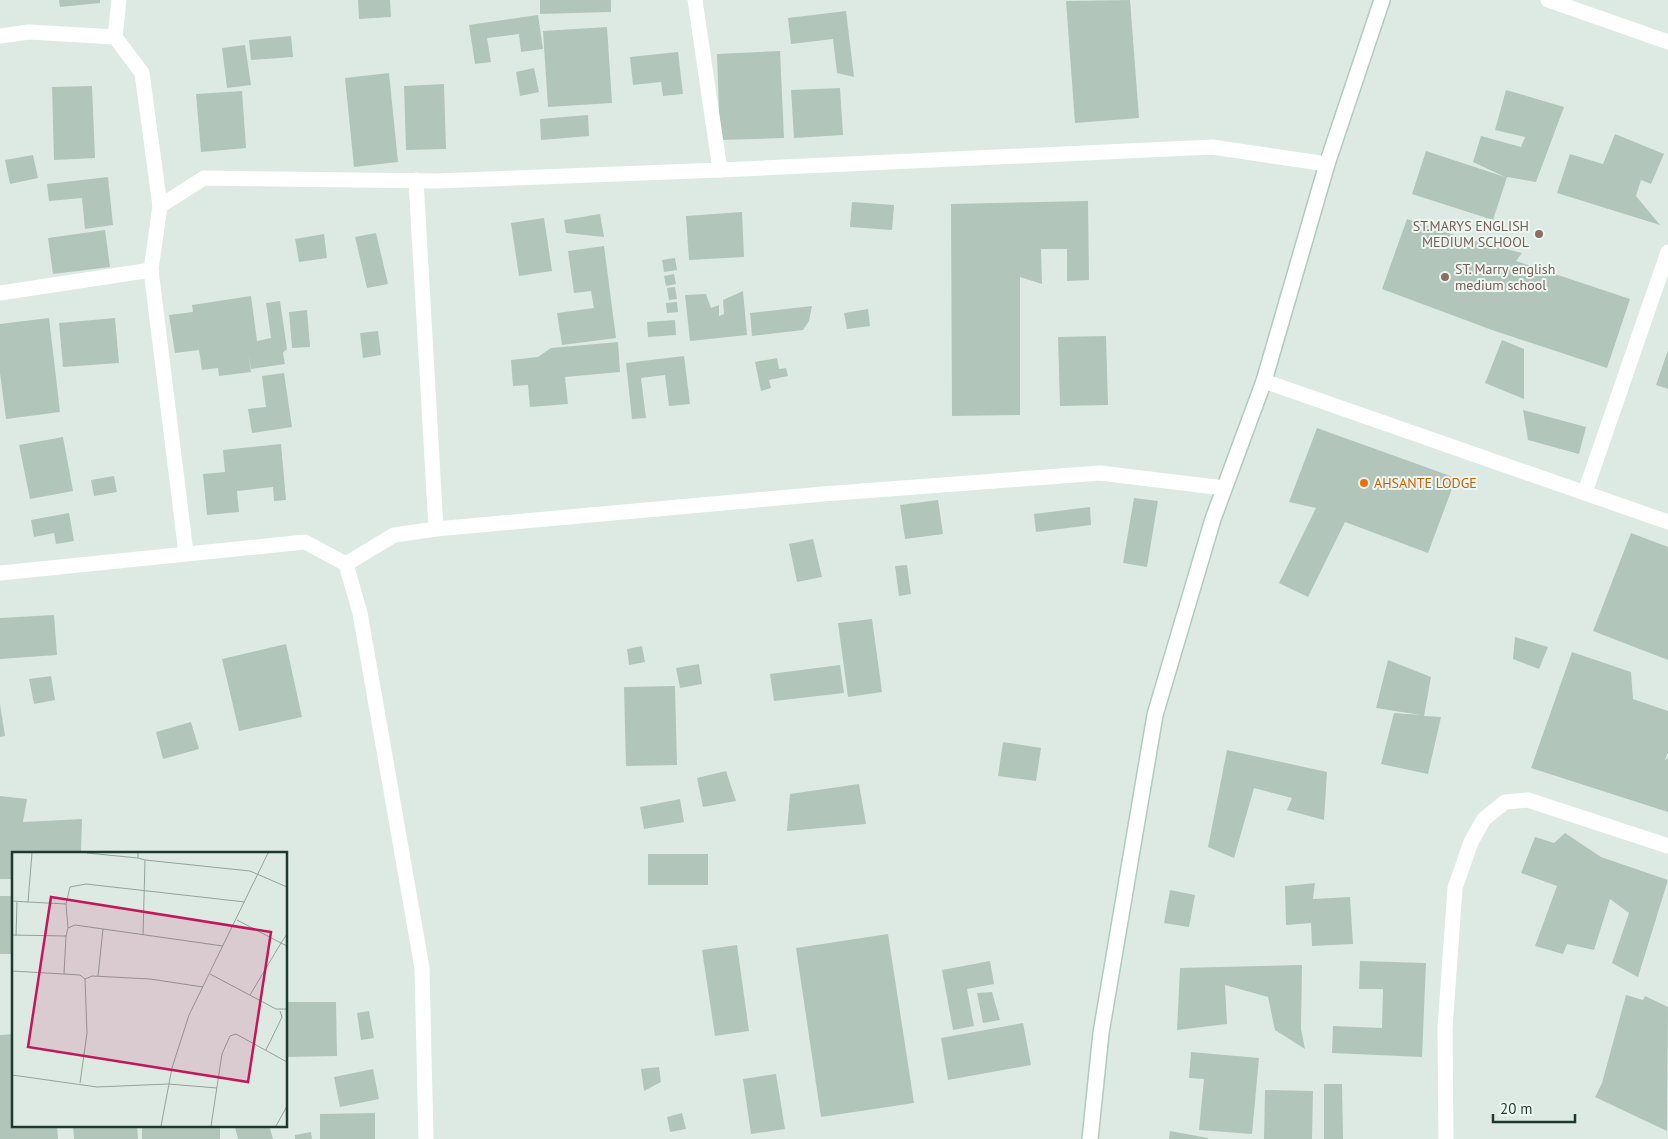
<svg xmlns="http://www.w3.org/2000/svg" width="1668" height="1139" font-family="'PT Sans',sans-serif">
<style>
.building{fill:#b2c5bb}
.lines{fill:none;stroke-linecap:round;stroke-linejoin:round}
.secondary-casing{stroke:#afcabe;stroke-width:18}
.minor{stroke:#fff;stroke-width:15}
.secondary{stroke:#fff;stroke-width:15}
.education-dot{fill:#8d6e63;stroke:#edf7f1;stroke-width:2}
.food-dot{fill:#e8710a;stroke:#edf7f1;stroke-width:2}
.labels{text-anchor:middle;stroke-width:4;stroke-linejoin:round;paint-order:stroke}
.education-label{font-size:14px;fill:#785e54;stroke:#edf7f1;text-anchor:end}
.food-label{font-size:14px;fill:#c56008;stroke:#edf7f1;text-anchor:start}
.inset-road{fill:none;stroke:#91a49b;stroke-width:1}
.view{fill:#c2185b;fill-opacity:0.15;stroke:#c2185b;stroke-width:2.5}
.inset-edge{fill:none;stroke:#1e3a2f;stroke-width:2.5}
</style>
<rect width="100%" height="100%" fill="#ddeae3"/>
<g class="building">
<path d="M 59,0 L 100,0 L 100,3 L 60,7 Z"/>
<path d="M 358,0 L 390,0 L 391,17 L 359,19 Z"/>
<path d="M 540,0 L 611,0 L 611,12 L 540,14 Z"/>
<path d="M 1130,0 L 1139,118 L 1075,123 L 1066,1 Z"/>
<path d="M 846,11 L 854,77 L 837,73 L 833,39 L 791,44 L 788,18 Z"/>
<path d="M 538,15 L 543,49 L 521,52 L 519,34 L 487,38 L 491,62 L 475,64 L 469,25 Z"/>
<path d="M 607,27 L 612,103 L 548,107 L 543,31 Z"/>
<path d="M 291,36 L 293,57 L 251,60 L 249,40 Z"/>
<path d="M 245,45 L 251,85 L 227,88 L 222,48 Z"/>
<path d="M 780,51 L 784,138 L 720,140 L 717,54 Z"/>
<path d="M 678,52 L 683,94 L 663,96 L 661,82 L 633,85 L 630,57 Z"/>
<path d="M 534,68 L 539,92 L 520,96 L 516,72 Z"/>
<path d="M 389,73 L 398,162 L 354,167 L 345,78 Z"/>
<path d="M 444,84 L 446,149 L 406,150 L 404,86 Z"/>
<path d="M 92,86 L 95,158 L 54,160 L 52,87 Z"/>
<path d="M 840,88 L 843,135 L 794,138 L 791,90 Z"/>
<path d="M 1506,90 L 1564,107 L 1536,182 L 1507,177 L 1493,220 L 1412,194 L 1426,151 L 1505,177 L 1473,162 L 1481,136 L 1521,147 L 1525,137 L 1495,130 Z"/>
<path d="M 242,91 L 246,148 L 201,152 L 196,94 Z"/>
<path d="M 588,115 L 589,136 L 541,140 L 540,119 Z"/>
<path d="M 1615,134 L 1664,154 L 1651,184 L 1641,180 L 1636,196 L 1660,225 L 1557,193 L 1570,154 L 1603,164 Z"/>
<path d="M 33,155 L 38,178 L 10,184 L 5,160 Z"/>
<path d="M 108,177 L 113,225 L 85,229 L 82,198 L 49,201 L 47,184 Z"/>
<path d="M 1088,201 L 1089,280 L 1067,281 L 1067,249 L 1041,249 L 1042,284 L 1020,277 L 1020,415 L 952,416 L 951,204 Z"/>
<path d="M 852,202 L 894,205 L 892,230 L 850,227 Z"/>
<path d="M 742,212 L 744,257 L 689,260 L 686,216 Z"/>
<path d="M 600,214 L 604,237 L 566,233 L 564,220 Z"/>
<path d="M 544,218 L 552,271 L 519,276 L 511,223 Z"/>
<path d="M 1407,219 L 1463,238 L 1522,253 L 1516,261 L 1630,299 L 1607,368 L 1492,330 L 1382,289 Z"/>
<path d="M 105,230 L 110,267 L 53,274 L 48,238 Z"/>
<path d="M 376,233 L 388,284 L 367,288 L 355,237 Z"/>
<path d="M 324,234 L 327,258 L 299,262 L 295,239 Z"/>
<path d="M 604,246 L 616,338 L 562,345 L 557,313 L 594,308 L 591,291 L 574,293 L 568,251 Z"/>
<path d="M 675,258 L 677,270 L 664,272 L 662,260 Z"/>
<path d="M 674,274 L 676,284 L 666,286 L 664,276 Z"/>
<path d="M 675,287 L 677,299 L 669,300 L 667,288 Z"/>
<path d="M 743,291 L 747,335 L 690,341 L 685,295 L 706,294 L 711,308 L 719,305 L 719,316 L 724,314 L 723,300 Z"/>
<path d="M 251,296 L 257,341 L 271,338 L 266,303 L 280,301 L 287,349 L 283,353 L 285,364 L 251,369 L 248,351 L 251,372 L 219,376 L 218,368 L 202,370 L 199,350 L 175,353 L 169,315 L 193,312 L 192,305 Z"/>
<path d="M 677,302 L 678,312 L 667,313 L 666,303 Z"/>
<path d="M 812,306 L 809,321 L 803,330 L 752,336 L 750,313 Z"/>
<path d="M 868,309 L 870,326 L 847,329 L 844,313 Z"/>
<path d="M 307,310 L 310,347 L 292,348 L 289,312 Z"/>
<path d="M 49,318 L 60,412 L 6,419 L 0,373 L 0,324 Z"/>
<path d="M 115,318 L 119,363 L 63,367 L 59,323 Z"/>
<path d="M 675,320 L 676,335 L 648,337 L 647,322 Z"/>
<path d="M 378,331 L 381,355 L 363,358 L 360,333 Z"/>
<path d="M 1106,336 L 1108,405 L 1060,406 L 1058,337 Z"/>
<path d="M 1502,340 L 1524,349 L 1524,399 L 1485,383 Z"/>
<path d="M 618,342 L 620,372 L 565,377 L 568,404 L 530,407 L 528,385 L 513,386 L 511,360 L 538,357 L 551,348 Z"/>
<path d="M 1668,350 L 1668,389 L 1656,385 Z"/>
<path d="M 684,356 L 690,404 L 669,406 L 665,375 L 641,378 L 646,418 L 632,419 L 626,363 Z"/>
<path d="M 777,358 L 779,369 L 786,368 L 788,376 L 769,380 L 771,388 L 761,391 L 755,362 Z"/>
<path d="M 284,373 L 292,427 L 252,433 L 248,409 L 266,407 L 262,376 Z"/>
<path d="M 1523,410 L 1586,427 L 1579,454 L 1528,440 Z"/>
<path d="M 1317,428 L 1456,478 L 1428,553 L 1345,522 L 1308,597 L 1279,583 L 1316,508 L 1289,502 Z"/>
<path d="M 63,437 L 73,491 L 30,499 L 19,445 Z"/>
<path d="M 281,444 L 286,500 L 274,501 L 273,487 L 237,491 L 239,512 L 207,515 L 203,474 L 225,472 L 223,450 Z"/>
<path d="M 114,476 L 117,492 L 94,496 L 91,480 Z"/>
<path d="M 1134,498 L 1158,501 L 1147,567 L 1123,563 Z"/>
<path d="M 938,500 L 943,534 L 905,539 L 900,505 Z"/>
<path d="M 1090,507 L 1091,525 L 1036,532 L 1034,514 Z"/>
<path d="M 69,513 L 74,541 L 56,544 L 54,533 L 34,537 L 31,520 Z"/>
<path d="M 1631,533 L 1668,547 L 1668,660 L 1593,631 Z"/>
<path d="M 813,539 L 822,577 L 797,582 L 789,544 Z"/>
<path d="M 907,565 L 911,594 L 899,596 L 895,566 Z"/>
<path d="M 54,615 L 57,655 L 0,659 L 0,618 Z"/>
<path d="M 872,619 L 882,692 L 848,697 L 838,623 Z"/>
<path d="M 1515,637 L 1548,647 L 1539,669 L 1513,659 Z"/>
<path d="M 286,644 L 302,717 L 239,731 L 222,659 Z"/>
<path d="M 642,646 L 645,662 L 629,665 L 627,649 Z"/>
<path d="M 1572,652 L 1631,672 L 1633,699 L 1668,711 L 1668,752 L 1665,760 L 1668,758 L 1668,812 L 1531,768 Z"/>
<path d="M 1388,660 L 1431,677 L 1424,716 L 1441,717 L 1428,774 L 1381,764 L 1394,713 L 1421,715 L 1376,708 Z"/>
<path d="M 699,664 L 702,684 L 680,688 L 676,668 Z"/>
<path d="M 840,665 L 844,693 L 774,701 L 770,674 Z"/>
<path d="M 51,676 L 55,700 L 34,704 L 29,679 Z"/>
<path d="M 675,686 L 677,765 L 626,766 L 624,687 Z"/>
<path d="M 0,704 L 5,736 L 0,737 Z"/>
<path d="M 191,722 L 199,749 L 163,759 L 156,732 Z"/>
<path d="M 1003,742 L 1041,748 L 1036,781 L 998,776 Z"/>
<path d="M 1227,750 L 1327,772 L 1324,820 L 1287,810 L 1292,798 L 1254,788 L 1234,858 L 1208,847 Z"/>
<path d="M 726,771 L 736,801 L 703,807 L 697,778 Z"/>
<path d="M 859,784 L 866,824 L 787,831 L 790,794 Z"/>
<path d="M 0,796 L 27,799 L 23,822 L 82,819 L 81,853 L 14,853 L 14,879 L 0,879 Z"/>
<path d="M 680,799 L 684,822 L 644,829 L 640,807 Z"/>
<path d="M 1565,833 L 1601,857 L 1668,880 L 1638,977 L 1612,963 L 1629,913 L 1610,899 L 1594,950 L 1567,944 L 1563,954 L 1535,946 L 1557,886 L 1521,873 L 1535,837 L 1554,843 Z"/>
<rect x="648" y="854" width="60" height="31"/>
<path d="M 1315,883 L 1313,899 L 1350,897 L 1353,944 L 1312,946 L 1311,923 L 1286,925 L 1285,886 Z"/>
<path d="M 1170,890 L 1195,895 L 1189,927 L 1164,923 Z"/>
<rect x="0" y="896" width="14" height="58"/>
<path d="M 888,934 L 914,1103 L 821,1117 L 796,948 Z"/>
<path d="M 737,945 L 749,1031 L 715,1036 L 702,950 Z"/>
<path d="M 990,961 L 994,984 L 967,989 L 974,1026 L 953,1030 L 942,970 Z"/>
<path d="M 1360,961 L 1426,963 L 1422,1057 L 1332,1053 L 1333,1026 L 1382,1028 L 1383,989 L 1359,989 Z"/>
<path d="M 1302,965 L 1301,1029 L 1305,1049 L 1275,1030 L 1268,997 L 1225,985 L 1227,1024 L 1177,1030 L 1180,968 Z"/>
<path d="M 992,992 L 1000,1020 L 983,1023 L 977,993 Z"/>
<path d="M 1626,995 L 1643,1000 L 1645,996 L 1668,1007 L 1667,1131 L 1595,1097 L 1602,1083 Z"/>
<path d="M 286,1002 L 336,1002 L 337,1056 L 286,1057 Z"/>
<path d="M 369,1011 L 374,1038 L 361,1040 L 357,1013 Z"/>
<path d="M 1023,1023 L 1031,1065 L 948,1080 L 941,1038 Z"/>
<path d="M 14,1034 L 14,1125 L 57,1125 L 58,1139 L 0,1139 L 0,1035 Z"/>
<path d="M 1191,1052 L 1259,1058 L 1252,1134 L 1199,1130 L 1204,1079 L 1189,1078 Z"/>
<path d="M 659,1067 L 661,1082 L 644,1091 L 641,1069 Z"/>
<path d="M 373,1069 L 379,1099 L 340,1107 L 334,1077 Z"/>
<path d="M 776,1074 L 785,1129 L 751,1134 L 743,1079 Z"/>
<path d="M 1324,1084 L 1342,1084 L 1343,1139 L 1324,1139 Z"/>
<path d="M 1265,1090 L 1313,1091 L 1312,1139 L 1264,1139 Z"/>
<path d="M 375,1113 L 375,1139 L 320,1139 L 320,1114 Z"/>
<path d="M 682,1113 L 686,1129 L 670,1132 L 667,1117 Z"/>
<path d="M 73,1125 L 137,1125 L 138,1139 L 74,1139 Z"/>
<rect x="142" y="1125" width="78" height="14"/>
<path d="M 242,1125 L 269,1125 L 273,1139 L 238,1139 L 235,1127 Z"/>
<path d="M 1170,1131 L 1208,1138 L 1208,1139 L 1169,1139 Z"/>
<path d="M 311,1132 L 312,1139 L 295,1139 L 295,1135 Z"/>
</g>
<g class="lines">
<defs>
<path id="secondary" d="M 1090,1139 L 1101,1033 L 1155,715 L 1213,519 L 1264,381 L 1327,164 L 1382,0"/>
</defs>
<use href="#secondary" class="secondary-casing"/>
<g class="minor">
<path d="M 695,0 L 720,170"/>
<path d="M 1548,0 L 1668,42"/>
<path d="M 0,36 L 29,32 L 115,37 L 142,73 L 160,206"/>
<path d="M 115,37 L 119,0"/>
<path d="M 416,180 L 436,529"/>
<path d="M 0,293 L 151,270"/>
<path d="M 1264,381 L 1668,522"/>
<path d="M 1585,492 L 1668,252"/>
<path d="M 186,553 L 151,270 L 160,206 L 204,178 L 436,181 L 720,170 L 1212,147 L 1327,164"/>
<path d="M 346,564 L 394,535 L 436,529 L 823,494 L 1100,473 L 1224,488"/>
<path d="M 0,573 L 305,542 L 346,564 L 360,613 L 422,968 L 426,1139"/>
<path d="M 1446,1139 L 1445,1028 L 1455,888 L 1471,842 L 1484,819 L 1505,802 L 1528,800 L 1668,846"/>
</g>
<use href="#secondary" class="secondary"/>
</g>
<g class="education-dot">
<circle cx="1539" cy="234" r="5"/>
<circle cx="1445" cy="277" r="5"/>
</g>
<circle class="food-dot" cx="1364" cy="483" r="5"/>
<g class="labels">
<g class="education-label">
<text x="1529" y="231">ST.MARYS ENGLISH<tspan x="1529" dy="16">MEDIUM SCHOOL</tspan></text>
<text x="1455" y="274" text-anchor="start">ST. Marry english<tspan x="1455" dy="16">medium school</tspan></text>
</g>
<g class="food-label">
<text x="1374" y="488">AHSANTE LODGE</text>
</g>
</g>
<g transform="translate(12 852)">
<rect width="275" height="275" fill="#ddeae3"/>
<path class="inset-road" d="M 20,1 L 16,50 L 54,52 L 56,76M 75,1 L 126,6M 126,1 L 126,6 L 133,8 L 238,19 L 275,35M 0,49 L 16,50M 54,52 L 58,35 L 74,32 L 233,50M 225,68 L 269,91 L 238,143M 275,82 L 269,91 L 275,94M 0,83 L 54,84M 131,83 L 133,8M 4,84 L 5,50M 0,119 L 68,123 L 73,127 L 75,181 L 68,231M 52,122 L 54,84 L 56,76 L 63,73 L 211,94M 198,122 L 264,157 L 275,157M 86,124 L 91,77M 73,127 L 80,124 L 138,127 L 191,135M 254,198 L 270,165 L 268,159M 0,223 L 85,235 L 156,232 L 205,236M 149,274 L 160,216 L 177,163 L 256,1M 199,274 L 210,202 L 218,184 L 224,182 L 275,210M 264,274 L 275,254"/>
<path class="view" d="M 39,45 L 259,80 L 236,230 L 16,195 Z"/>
<rect width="275" height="275" class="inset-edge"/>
</g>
<path d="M1493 1114v8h82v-8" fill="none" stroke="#1e3a2f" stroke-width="2.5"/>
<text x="1500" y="1114" font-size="15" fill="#1e3a2f" stroke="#edf7f1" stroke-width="4" paint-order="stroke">20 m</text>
</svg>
